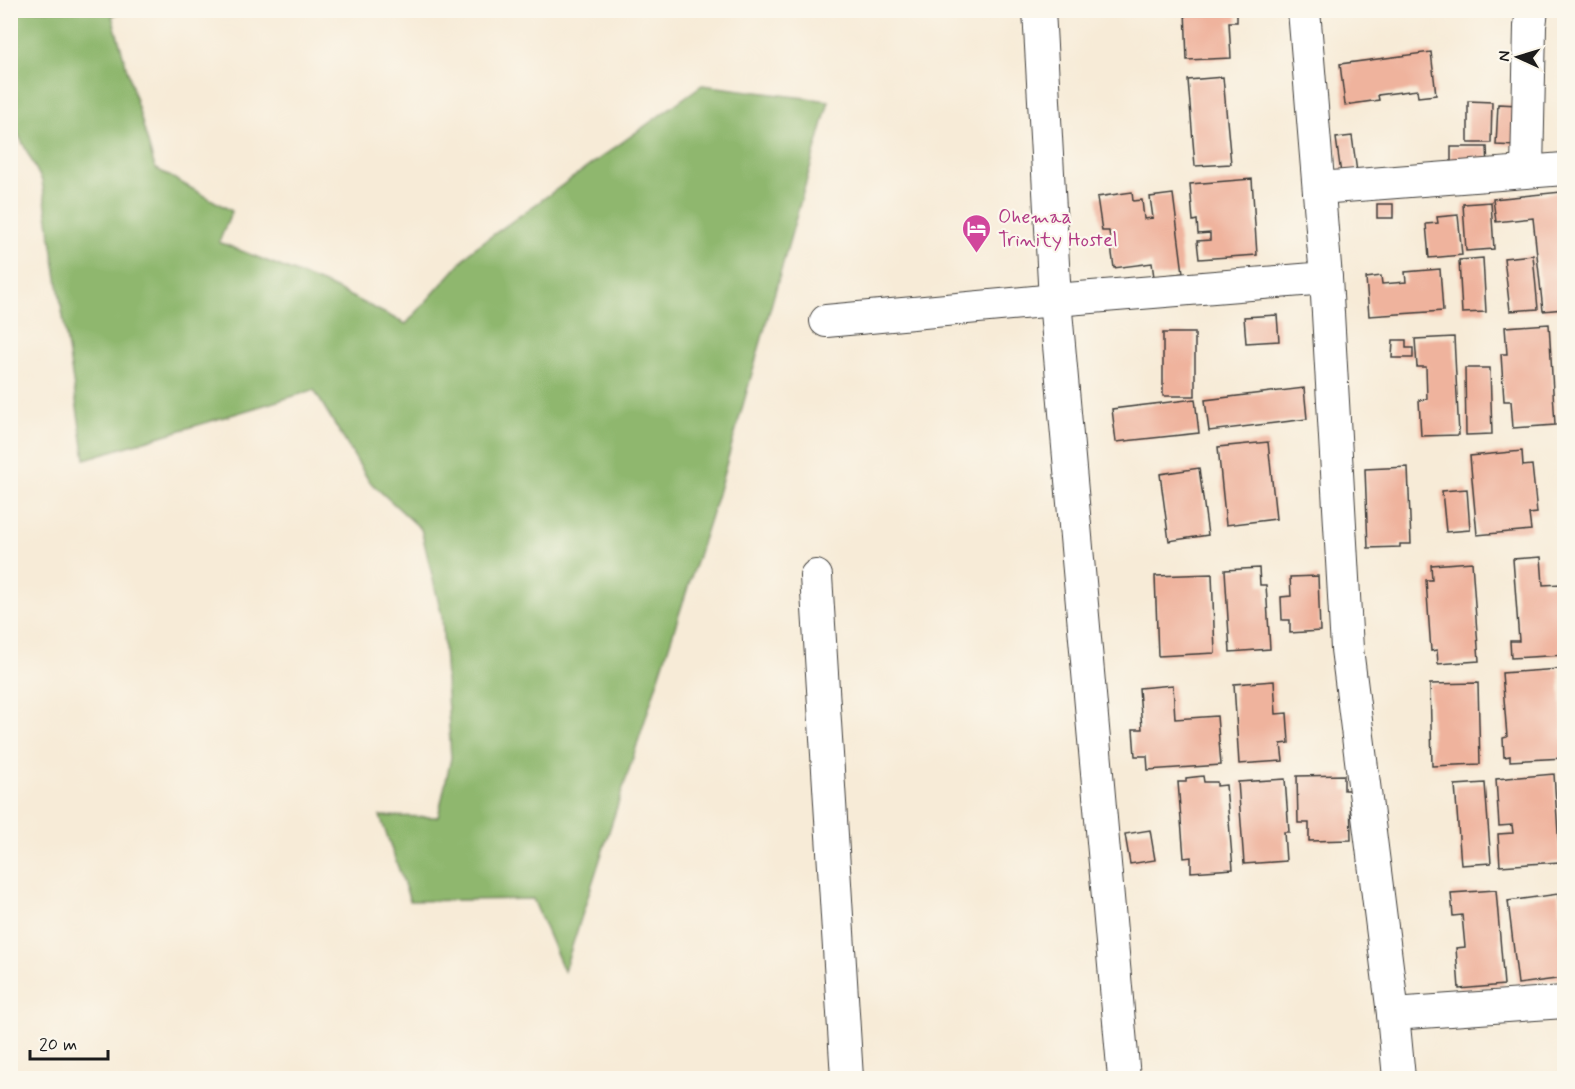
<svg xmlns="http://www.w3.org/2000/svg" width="1575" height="1089" font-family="Mynerve,sans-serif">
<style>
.forest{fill:#8fb76e;stroke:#566a45;stroke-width:1.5}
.building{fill:#efb39d}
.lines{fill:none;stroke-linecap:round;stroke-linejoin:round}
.minor-casing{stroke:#3d3b38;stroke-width:34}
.minor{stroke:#fff;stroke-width:32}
.labels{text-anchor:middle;stroke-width:4.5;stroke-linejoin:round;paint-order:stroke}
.hotel-label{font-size:20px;fill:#b23c85;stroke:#fbf7ec;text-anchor:start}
</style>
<rect width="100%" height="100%" fill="#fbf7ec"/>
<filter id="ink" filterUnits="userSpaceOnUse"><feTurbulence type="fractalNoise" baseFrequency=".0167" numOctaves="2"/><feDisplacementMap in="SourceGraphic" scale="12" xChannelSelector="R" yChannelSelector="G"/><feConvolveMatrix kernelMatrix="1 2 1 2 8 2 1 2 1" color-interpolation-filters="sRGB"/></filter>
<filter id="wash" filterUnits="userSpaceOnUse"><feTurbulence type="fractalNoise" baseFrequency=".008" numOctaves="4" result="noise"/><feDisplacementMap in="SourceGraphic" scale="24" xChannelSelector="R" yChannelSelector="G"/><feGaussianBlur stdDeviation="1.35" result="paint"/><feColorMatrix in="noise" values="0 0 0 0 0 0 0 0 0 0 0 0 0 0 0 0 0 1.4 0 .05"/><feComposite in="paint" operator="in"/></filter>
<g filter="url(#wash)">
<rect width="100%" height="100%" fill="#f7ebd7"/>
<path class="forest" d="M 11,10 L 125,11 L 112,16 L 155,168 L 232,211 L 219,242 L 332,287 L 406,324 L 472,250 L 702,85 L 829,101 L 717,497 L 564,971 L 533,899 L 410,901 L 380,816 L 438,817 L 451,758 L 442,617 L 421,529 L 369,481 L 314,390 L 85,459 L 42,181 L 11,120 Z"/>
<g id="blocks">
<g class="building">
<path d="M 1185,10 L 1237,10 L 1237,22 L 1229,22 L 1231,58 L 1187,60 Z"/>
<path d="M 1431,52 L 1436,95 L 1418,97 L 1417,90 L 1378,95 L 1379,100 L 1345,105 L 1340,64 Z"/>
<path d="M 1223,77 L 1231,164 L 1195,166 L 1188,80 Z"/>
<path d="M 1468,101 L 1492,102 L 1491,143 L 1468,143 Z"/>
<path d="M 1498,104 L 1519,105 L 1518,146 L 1496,145 Z"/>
<path d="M 1352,136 L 1357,172 L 1341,174 L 1336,138 Z"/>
<path d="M 1451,147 L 1487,147 L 1488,168 L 1451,168 Z"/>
<path d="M 1252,179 L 1257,255 L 1199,259 L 1197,241 L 1210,240 L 1210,233 L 1198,234 L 1197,220 L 1193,221 L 1190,184 Z"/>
<path d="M 1132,192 L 1133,201 L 1142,200 L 1144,219 L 1153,218 L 1150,197 L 1173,194 L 1183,273 L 1154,277 L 1152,263 L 1114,268 L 1109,231 L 1102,231 L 1097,197 Z"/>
<path d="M 1561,192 L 1564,226 L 1564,309 L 1543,311 L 1533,218 L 1496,222 L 1493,199 Z"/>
<path d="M 1491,202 L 1494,249 L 1466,251 L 1463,204 Z"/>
<rect x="1377" y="204" width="16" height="14"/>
<path d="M 1458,215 L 1462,255 L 1429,258 L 1426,224 L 1438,223 L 1437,217 Z"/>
<path d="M 1533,255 L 1538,309 L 1510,311 L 1504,258 Z"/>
<path d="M 1483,258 L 1486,312 L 1462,313 L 1459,260 Z"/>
<path d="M 1440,269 L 1443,311 L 1369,316 L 1366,278 L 1381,276 L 1382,284 L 1406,282 L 1405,272 Z"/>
<path d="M 1277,315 L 1279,341 L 1246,343 L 1244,317 Z"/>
<path d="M 1549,324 L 1555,425 L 1513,428 L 1511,401 L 1504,401 L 1501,354 L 1507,354 L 1505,327 Z"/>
<rect x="1163" y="333" width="32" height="63"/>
<path d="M 1454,337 L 1459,435 L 1421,436 L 1419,400 L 1427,399 L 1426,367 L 1417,367 L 1415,339 Z"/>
<path d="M 1393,340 L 1406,340 L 1406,348 L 1413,348 L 1413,358 L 1392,358 Z"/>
<path d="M 1465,368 L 1490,368 L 1492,434 L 1466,435 Z"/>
<path d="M 1304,388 L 1307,419 L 1209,431 L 1205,400 Z"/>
<path d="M 1195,399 L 1199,433 L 1116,442 L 1112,409 Z"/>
<path d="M 1268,442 L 1276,519 L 1226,525 L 1218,447 Z"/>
<path d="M 1522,451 L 1523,466 L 1532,465 L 1537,513 L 1529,514 L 1531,530 L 1477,535 L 1470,456 Z"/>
<path d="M 1408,467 L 1411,544 L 1400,544 L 1400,547 L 1368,548 L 1365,469 Z"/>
<path d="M 1199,468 L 1208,535 L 1169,541 L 1160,474 Z"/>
<path d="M 1467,489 L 1470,530 L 1446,532 L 1442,491 Z"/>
<path d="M 1541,557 L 1543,585 L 1562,584 L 1564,655 L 1511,658 L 1510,641 L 1519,641 L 1513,559 Z"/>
<path d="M 1472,562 L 1479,661 L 1438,664 L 1437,650 L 1431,651 L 1426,580 L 1432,580 L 1431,565 Z"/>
<path d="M 1259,568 L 1260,585 L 1266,585 L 1270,649 L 1230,652 L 1225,570 Z"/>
<path d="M 1212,574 L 1215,653 L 1158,656 L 1155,576 Z"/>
<path d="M 1318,576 L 1320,631 L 1290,633 L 1290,620 L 1282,620 L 1281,597 L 1291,596 L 1290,577 Z"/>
<path d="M 1559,669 L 1564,758 L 1510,761 L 1510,756 L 1504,757 L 1503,738 L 1507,737 L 1502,673 Z"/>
<path d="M 1274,681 L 1276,714 L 1287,713 L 1289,743 L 1281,744 L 1283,761 L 1239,764 L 1234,684 Z"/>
<path d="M 1478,683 L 1480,764 L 1432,766 L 1430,684 Z"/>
<path d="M 1173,685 L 1175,719 L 1217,716 L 1221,765 L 1148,770 L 1147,756 L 1135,756 L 1133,729 L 1142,729 L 1139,688 Z"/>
<path d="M 1554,774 L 1560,862 L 1500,866 L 1498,834 L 1513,833 L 1512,825 L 1499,826 L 1496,779 Z"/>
<path d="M 1344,775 L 1344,790 L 1350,790 L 1351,840 L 1309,841 L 1309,823 L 1298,823 L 1297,776 Z"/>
<path d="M 1203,776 L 1204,782 L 1217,782 L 1217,786 L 1226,785 L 1233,869 L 1191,872 L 1191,857 L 1184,858 L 1178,782 L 1186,782 L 1186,778 Z"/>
<path d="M 1285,779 L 1289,832 L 1284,832 L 1286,861 L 1244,864 L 1238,782 Z"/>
<path d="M 1485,783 L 1491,863 L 1461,865 L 1455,785 Z"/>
<path d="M 1150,830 L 1155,860 L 1130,864 L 1125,834 Z"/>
<path d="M 1496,890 L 1504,985 L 1459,989 L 1456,948 L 1465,947 L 1462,915 L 1453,916 L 1451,893 Z"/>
<path d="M 1558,894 L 1560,913 L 1564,912 L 1564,978 L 1518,984 L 1508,901 Z"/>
</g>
</g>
</g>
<g filter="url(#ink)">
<use href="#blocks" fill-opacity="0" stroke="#3d3b38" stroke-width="1.5"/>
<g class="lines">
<defs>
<g id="minor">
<path d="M 1039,10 L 1055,300 L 1124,1078"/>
<path d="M 1304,10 L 1326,278 L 1347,649 L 1393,1014 L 1399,1078"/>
<path d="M 1527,171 L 1530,26 L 1532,10"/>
<path d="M 1319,188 L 1564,169"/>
<path d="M 826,321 L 1055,300 L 1326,278"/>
<path d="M 816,576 L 847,1078"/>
<path d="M 1393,1014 L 1564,1002"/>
</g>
</defs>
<use href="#minor" class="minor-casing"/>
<use href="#minor" class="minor"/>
</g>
</g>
<defs>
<symbol id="hotel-pin" viewBox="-11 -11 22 30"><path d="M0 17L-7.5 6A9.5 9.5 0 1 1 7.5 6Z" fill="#d1479c" stroke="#fbf7ec"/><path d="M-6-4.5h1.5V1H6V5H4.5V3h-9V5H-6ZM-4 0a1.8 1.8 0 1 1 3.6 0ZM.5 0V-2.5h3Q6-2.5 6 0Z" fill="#fff"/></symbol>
</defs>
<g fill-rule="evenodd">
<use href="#hotel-pin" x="960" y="212" width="33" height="45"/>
</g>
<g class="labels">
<g class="hotel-label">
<text x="998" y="223">Ohemaa<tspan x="998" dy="23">Trinity Hostel</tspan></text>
</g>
</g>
<rect width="1575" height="1089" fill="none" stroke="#fbf7ec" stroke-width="36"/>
<g transform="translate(1518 57) rotate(274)" stroke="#fbf7ec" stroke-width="4.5" paint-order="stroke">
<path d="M0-4.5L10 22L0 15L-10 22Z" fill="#1c1c1c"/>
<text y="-9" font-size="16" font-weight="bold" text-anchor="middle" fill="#1c1c1c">N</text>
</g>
<path d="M30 1050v9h78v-9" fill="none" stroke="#1c1c1c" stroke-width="3"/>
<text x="39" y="1050" font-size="18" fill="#1c1c1c" stroke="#fbf7ec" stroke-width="4.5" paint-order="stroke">20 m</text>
</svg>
